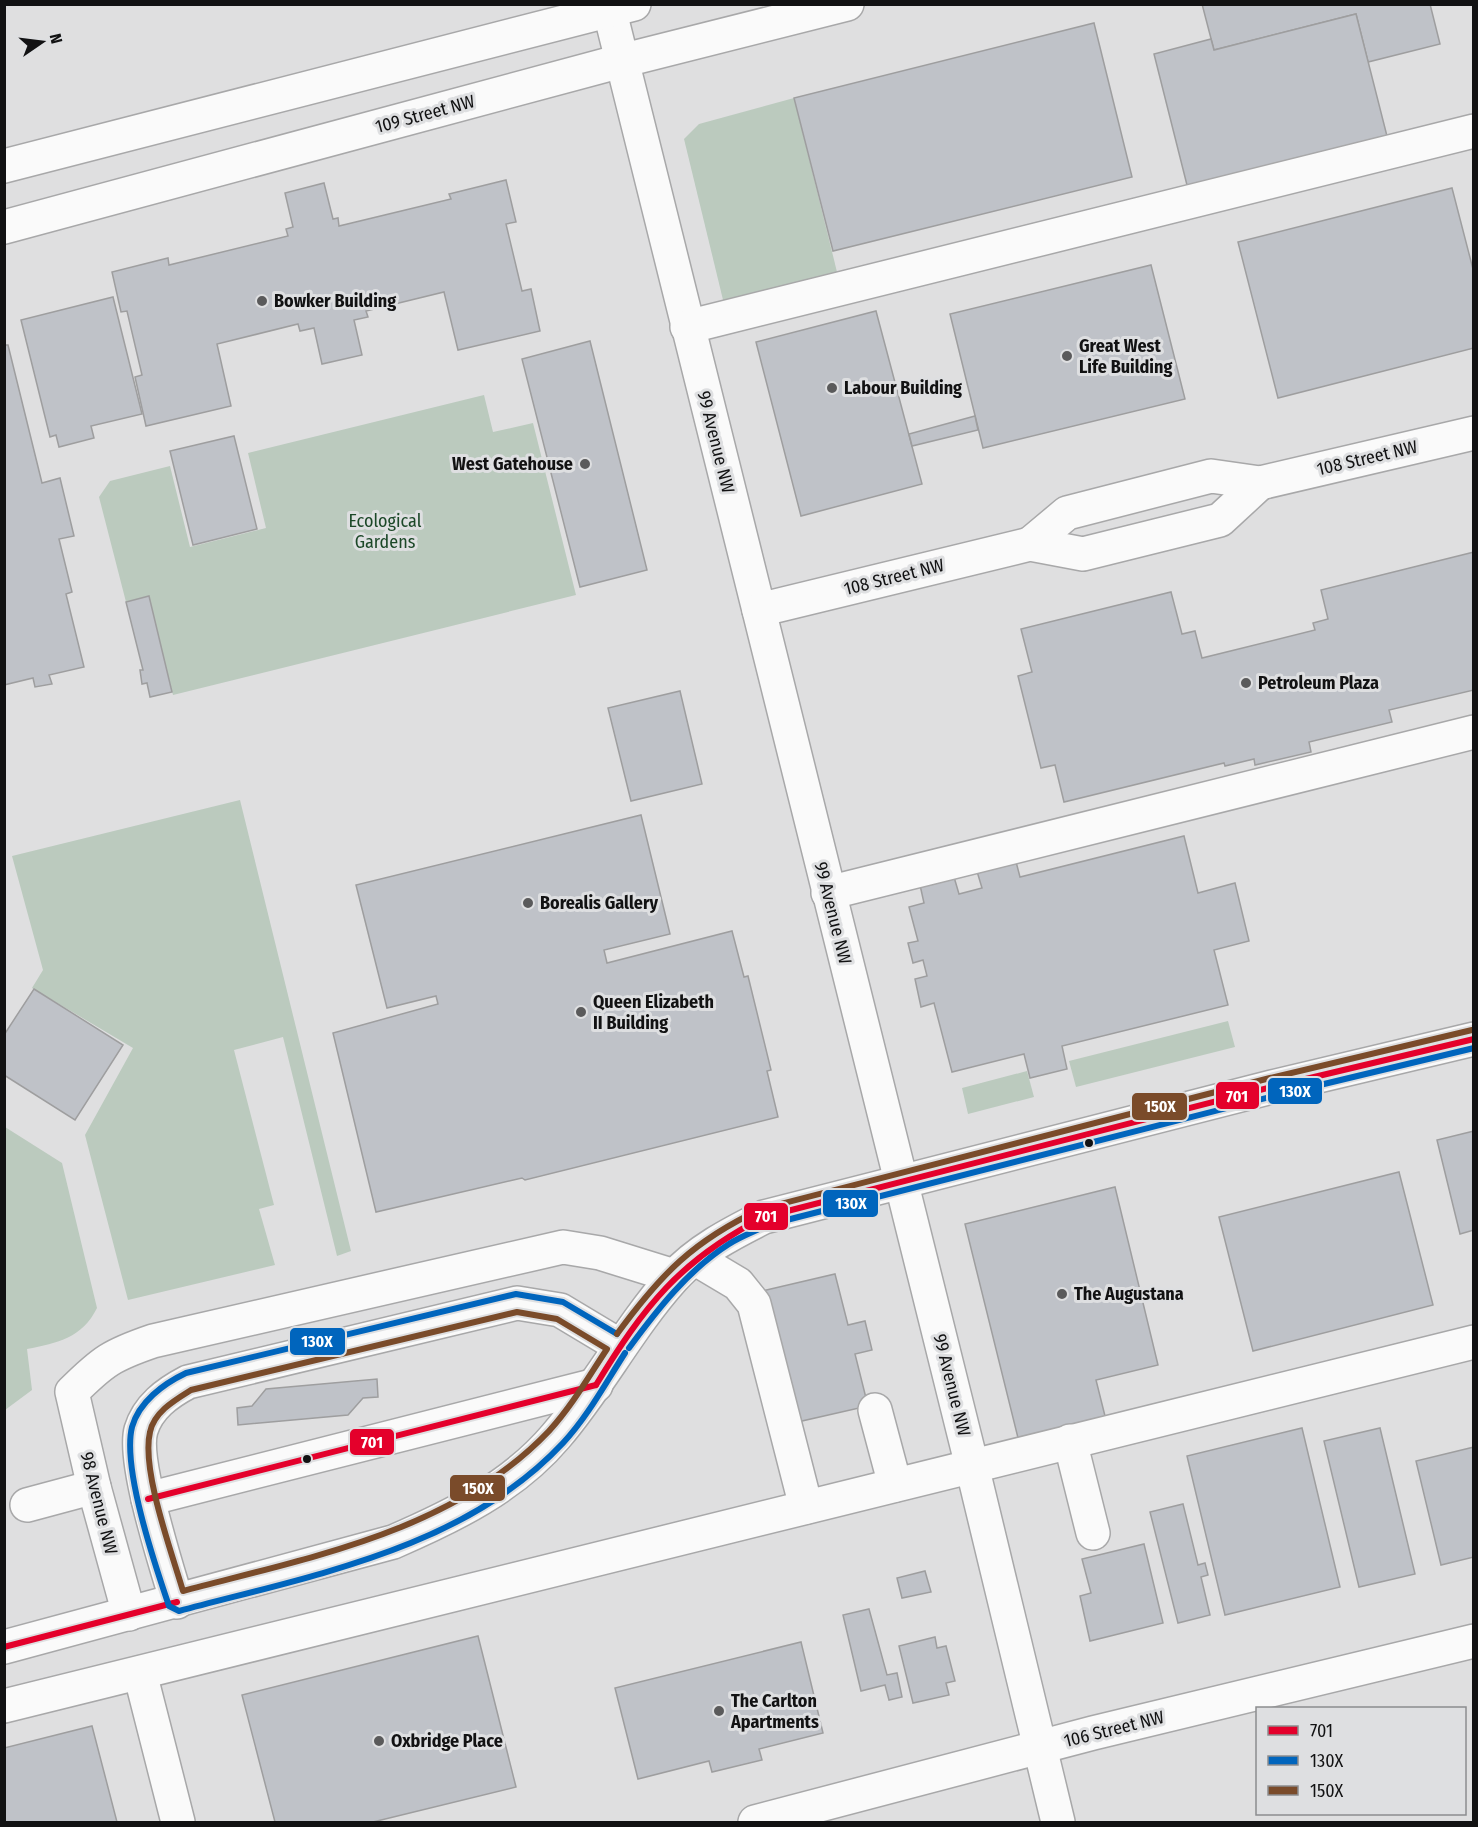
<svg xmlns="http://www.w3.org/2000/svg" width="1478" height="1827" font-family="'Fira Sans Condensed',sans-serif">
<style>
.green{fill:#bbcabe}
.building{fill:#bfc2c8;stroke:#9e9e9f;stroke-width:1.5}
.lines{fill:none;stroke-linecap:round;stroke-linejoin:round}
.minor-casing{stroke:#a8a8a9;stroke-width:36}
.major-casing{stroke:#a8a8a9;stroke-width:36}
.minor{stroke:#fafafa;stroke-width:33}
.major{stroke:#fafafa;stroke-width:33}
.bus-1-casing{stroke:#dedfe1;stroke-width:10}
.bus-2-casing{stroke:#dedfe1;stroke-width:10}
.bus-3-casing{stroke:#dedfe1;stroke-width:10}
.bus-1{stroke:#e4002b;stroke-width:6}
.bus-2{stroke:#0065bd;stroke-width:6}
.bus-3{stroke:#7a4b2a;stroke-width:6}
.poi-dot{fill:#5a5a5b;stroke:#dedfe1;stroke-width:2}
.bus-dot{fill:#121213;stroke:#dedfe1;stroke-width:2}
.labels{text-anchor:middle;stroke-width:6;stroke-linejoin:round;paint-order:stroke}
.street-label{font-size:18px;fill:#121213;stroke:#dedfe1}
.poi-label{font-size:18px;font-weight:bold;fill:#121213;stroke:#dedfe1;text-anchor:start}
.park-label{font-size:18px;fill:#1c4828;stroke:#dedfe1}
.line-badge{stroke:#dedfe1;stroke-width:2}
.badge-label{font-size:16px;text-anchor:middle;font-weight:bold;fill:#fff}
</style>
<rect width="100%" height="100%" fill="#dfdfe0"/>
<g class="green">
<path d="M 794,98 L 838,276 L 724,304 L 684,139 L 699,124 Z"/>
<path d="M 484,395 L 493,432 L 533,423 L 576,595 L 173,695 L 148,596 L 126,602 L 99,497 L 110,481 L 170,466 L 190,547 L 266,528 L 248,453 Z"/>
<path d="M 240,800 L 351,1251 L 337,1256 L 283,1037 L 234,1050 L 274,1205 L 259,1209 L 275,1265 L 128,1300 L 85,1135 L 133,1048 L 32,988 L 43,970 L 12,856 Z"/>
<path d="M 1228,1021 L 1235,1047 L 1076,1087 L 1069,1061 Z"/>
<path d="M 1027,1071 L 1034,1097 L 968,1114 L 962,1088 Z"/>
<path d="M 5,1127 L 62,1163 L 97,1308 C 82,1338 58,1343 27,1349 L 32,1390 L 5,1410 Z"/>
</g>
<g class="building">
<path d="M 1202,4 L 1430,4 L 1440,44 L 1368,62 L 1356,14 L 1214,50 Z"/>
<path d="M 1356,14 L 1388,140 L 1188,189 L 1154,54 L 1211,39 L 1214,50 Z"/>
<path d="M 1094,23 L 1132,177 L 833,251 L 794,98 Z"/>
<path d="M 506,180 L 516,222 L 506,224 L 522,291 L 531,289 L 540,331 L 458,350 L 444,292 L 366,311 L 368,317 L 354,320 L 362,355 L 322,364 L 314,328 L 300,331 L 298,324 L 217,344 L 231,406 L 146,426 L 135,377 L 142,375 L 127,311 L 121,312 L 112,272 L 168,258 L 169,265 L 288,236 L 286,229 L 293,227 L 285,193 L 324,183 L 333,219 L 338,218 L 339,226 L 451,199 L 449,194 Z"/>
<path d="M 1452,188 L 1474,273 L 1474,348 L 1278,398 L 1238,242 Z"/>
<path d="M 1151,265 L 1185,399 L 983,448 L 950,314 Z"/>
<path d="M 113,297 L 142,414 L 91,426 L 94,438 L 59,447 L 56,435 L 50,437 L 21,320 Z"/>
<path d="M 876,311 L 922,484 L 801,516 L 756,342 Z"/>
<path d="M 590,341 L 647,570 L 580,587 L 522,359 Z"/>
<path d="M 4,345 L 8,345 L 42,483 L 60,478 L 74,536 L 59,539 L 72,592 L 66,594 L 84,667 L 49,675 L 52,684 L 35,687 L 33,678 L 4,685 Z"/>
<path d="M 975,416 L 978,430 L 912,446 L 909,434 Z"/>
<path d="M 234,436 L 257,529 L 193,545 L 170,451 Z"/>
<path d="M 1474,552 L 1474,690 L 1389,710 L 1392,722 L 1309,742 L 1311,752 L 1255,765 L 1254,759 L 1225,766 L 1224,763 L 1064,802 L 1055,765 L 1041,768 L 1018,676 L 1032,672 L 1021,629 L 1171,592 L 1182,634 L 1195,631 L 1202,658 L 1315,630 L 1313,623 L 1328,619 L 1321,590 Z"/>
<path d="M 149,596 L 172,692 L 150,697 L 147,683 L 142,684 L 140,670 L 143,670 L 126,602 Z"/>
<path d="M 680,691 L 702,784 L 631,801 L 608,708 Z"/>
<path d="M 641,815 L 670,934 L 604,950 L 607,963 L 732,931 L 744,977 L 748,976 L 771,1070 L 767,1071 L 778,1117 L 525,1180 L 522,1178 L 376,1212 L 333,1033 L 438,1004 L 436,996 L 387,1008 L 356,885 Z"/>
<path d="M 1184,836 L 1198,893 L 1235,883 L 1249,941 L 1214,950 L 1228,1005 L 1062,1046 L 1067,1069 L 1030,1078 L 1024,1054 L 952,1072 L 934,1003 L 921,1007 L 915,979 L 927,976 L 923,960 L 913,963 L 908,943 L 918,941 L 909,907 L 924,903 L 920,885 L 954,877 L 959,894 L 982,888 L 976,868 L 1015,858 L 1020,877 Z"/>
<path d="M 34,989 L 123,1045 L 75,1120 L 4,1075 L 4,1035 Z"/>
<path d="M 1474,1131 L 1474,1230 L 1460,1234 L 1437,1140 Z"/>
<path d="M 1399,1172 L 1433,1305 L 1253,1351 L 1219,1217 Z"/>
<path d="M 1115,1187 L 1158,1365 L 1096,1380 L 1106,1420 L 1019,1442 L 965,1224 Z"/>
<path d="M 835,1274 L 848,1325 L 865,1321 L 872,1350 L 855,1354 L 868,1406 L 793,1423 L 762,1291 Z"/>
<path d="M 377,1379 L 378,1397 L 363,1398 L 348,1415 L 238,1425 L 237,1408 L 252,1406 L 266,1389 Z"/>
<path d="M 1302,1428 L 1340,1587 L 1225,1615 L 1187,1456 Z"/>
<path d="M 1380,1428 L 1415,1574 L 1359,1587 L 1324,1441 Z"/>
<path d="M 1474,1447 L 1474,1557 L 1441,1565 L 1416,1461 Z"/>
<path d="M 1183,1504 L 1198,1565 L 1205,1563 L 1208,1575 L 1201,1577 L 1210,1615 L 1178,1623 L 1150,1512 Z"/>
<path d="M 1144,1544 L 1163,1623 L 1090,1641 L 1080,1596 L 1091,1593 L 1082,1559 Z"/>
<path d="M 925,1571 L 931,1592 L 902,1598 L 897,1578 Z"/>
<path d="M 869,1609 L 887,1675 L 897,1673 L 902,1697 L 889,1700 L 885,1685 L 861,1691 L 843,1615 Z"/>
<path d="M 478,1636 L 516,1787 L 373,1822 L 275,1822 L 242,1695 Z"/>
<path d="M 935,1637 L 937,1648 L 946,1646 L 955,1681 L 946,1683 L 949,1695 L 913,1703 L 899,1646 Z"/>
<path d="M 801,1642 L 823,1733 L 759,1749 L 762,1760 L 712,1772 L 709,1761 L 638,1779 L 615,1688 Z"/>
<path d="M 92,1726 L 117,1822 L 4,1822 L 4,1748 Z"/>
</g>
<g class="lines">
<defs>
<g id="minor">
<path d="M 608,4 L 972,1466 L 1058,1822"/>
<path d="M 687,327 L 1474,131"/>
<path d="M 1030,544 L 1067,513 L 1211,476 L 1260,483 L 1474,433"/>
<path d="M 759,610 L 1030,544 L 1083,554 L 1220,520 L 1260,483"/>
<path d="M 828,893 L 1474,732"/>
<path d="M 696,1259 L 738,1284 L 754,1304 L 806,1507"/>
<path d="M 875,1410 L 895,1485"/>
<path d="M 1070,1441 L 1093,1533"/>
<path d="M 148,1499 L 596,1385"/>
<path d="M 27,1505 L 94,1487"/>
<path d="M 177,1602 C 167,1568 132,1461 141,1430 C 148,1407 167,1393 188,1382 L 517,1303 L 560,1310 L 620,1346"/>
<path d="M 129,1614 L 94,1487 L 72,1392 C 103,1361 112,1355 153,1341 L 563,1247 L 600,1253 L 674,1276"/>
<path d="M 4,1647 L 393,1542 C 453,1516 513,1487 556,1436 C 599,1386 629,1327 673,1278 C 697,1251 732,1233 764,1217 L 1272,1087 L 1474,1039"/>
<path d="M 140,1673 L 178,1822"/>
<path d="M 4,1706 L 1474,1342"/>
<path d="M 755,1822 L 1093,1733 L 1474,1641"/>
</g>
<g id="major">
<path d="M 4,166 L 634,4"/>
<path d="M 4,227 L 621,61 L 847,4"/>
</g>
</defs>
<use href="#minor" class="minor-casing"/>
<use href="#major" class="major-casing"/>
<use href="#minor" class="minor"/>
<use href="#major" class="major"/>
<defs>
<g id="bus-1">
<path d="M 596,1385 C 644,1306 680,1260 764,1217 L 1272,1087 L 1474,1039"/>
<path d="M 148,1499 L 596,1385"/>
<path d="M 4,1647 L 177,1602"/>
</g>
<g id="bus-2">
<path d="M 617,1334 L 563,1302 L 516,1294 L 186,1373 C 163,1384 139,1402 132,1427 C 122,1468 155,1565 169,1606 L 179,1611 C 313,1575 464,1549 563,1443 C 588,1416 605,1384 625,1353"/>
<path d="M 629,1348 C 657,1310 688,1270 729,1244 C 741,1236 754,1232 767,1225 L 1274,1096 L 1474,1048"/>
</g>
<g id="bus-3">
<path d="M 517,1312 L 557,1319 L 607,1349 C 589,1376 572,1406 549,1431 C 454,1531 311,1557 183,1591 C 172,1553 141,1470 150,1432 C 154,1412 175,1400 191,1390 Z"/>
<path d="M 617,1334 C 661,1274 693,1241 761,1209 L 1270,1078 L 1472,1030"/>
</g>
</defs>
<use href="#bus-1" class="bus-1-casing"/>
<use href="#bus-2" class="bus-2-casing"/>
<use href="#bus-3" class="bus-3-casing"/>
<use href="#bus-1" class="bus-1"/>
<use href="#bus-2" class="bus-2"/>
<use href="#bus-3" class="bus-3"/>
</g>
<g class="poi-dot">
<circle cx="262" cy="301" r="6"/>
<circle cx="1067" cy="356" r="6"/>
<circle cx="832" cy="388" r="6"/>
<circle cx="585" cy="464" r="6"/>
<circle cx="1246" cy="683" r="6"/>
<circle cx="528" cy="903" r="6"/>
<circle cx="581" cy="1012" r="6"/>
<circle cx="1062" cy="1294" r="6"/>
<circle cx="719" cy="1711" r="6"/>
<circle cx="379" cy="1741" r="6"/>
</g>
<g class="bus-dot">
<circle cx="1089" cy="1143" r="5"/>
<circle cx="307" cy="1459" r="5"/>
</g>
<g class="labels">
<g class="street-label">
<text transform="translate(425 114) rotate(-15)" y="6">109 Street NW</text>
<text transform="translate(716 442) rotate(76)" y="6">99 Avenue NW</text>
<text transform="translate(1367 458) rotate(-13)" y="6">108 Street NW</text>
<text transform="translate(894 577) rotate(-14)" y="6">108 Street NW</text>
<text transform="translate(833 913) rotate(76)" y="6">99 Avenue NW</text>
<text transform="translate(952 1385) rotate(76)" y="6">99 Avenue NW</text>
<text transform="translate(99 1503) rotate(76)" y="6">98 Avenue NW</text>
<text transform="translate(1114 1729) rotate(-14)" y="6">106 Street NW</text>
</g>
<g class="poi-label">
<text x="274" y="307">Bowker Building</text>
<text x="1079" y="352">Great West<tspan x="1079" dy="21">Life Building</tspan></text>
<text x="844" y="394">Labour Building</text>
<text x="573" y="470" text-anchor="end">West Gatehouse</text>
<text x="1258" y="689">Petroleum Plaza</text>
<text x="540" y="909">Borealis Gallery</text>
<text x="593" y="1008">Queen Elizabeth<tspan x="593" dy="21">II Building</tspan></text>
<text x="1074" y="1300">The Augustana</text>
<text x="731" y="1707">The Carlton<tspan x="731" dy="21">Apartments</tspan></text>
<text x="391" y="1747">Oxbridge Place</text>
</g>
<g class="park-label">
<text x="385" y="527">Ecological<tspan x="385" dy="21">Gardens</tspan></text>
</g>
</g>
<g class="line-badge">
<rect x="1267" y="1077" width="56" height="28" rx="6" fill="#0065bd"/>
<rect x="1215" y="1081" width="45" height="29" rx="6" fill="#e4002b"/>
<rect x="1131" y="1092" width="57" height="29" rx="6" fill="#7a4b2a"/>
<rect x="822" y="1189" width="57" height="29" rx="6" fill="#0065bd"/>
<rect x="743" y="1202" width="46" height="29" rx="6" fill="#e4002b"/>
<rect x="289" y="1327" width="57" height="29" rx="6" fill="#0065bd"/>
<rect x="349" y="1428" width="46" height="28" rx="6" fill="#e4002b"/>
<rect x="449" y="1474" width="57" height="28" rx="6" fill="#7a4b2a"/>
</g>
<g class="badge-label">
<text x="1295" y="1097">130X</text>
<text x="1237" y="1102">701</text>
<text x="1160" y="1112">150X</text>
<text x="851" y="1209">130X</text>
<text x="766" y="1222">701</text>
<text x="317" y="1347">130X</text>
<text x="372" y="1448">701</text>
<text x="478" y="1494">150X</text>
</g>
<rect width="1478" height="1827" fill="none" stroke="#121213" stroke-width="12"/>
<rect x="1256" y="1707" width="210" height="108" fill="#dedfe1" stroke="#8c8d8f" stroke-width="1.5"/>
<rect x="1268" y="1726" width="30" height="9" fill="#e4002b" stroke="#8c8d8f" stroke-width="1.5"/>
<text x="1310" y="1737" font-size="18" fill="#121213">701</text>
<rect x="1268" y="1756" width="30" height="9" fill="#0065bd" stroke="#8c8d8f" stroke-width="1.5"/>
<text x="1310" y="1767" font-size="18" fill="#121213">130X</text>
<rect x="1268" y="1786" width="30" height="9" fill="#7a4b2a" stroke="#8c8d8f" stroke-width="1.5"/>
<text x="1310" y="1797" font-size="18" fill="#121213">150X</text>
<g transform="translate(42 42) rotate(76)" stroke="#dedfe1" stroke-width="4.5" paint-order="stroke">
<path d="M0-4.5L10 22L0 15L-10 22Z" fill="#121213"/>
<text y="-9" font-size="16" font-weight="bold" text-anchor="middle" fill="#121213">N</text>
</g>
</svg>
